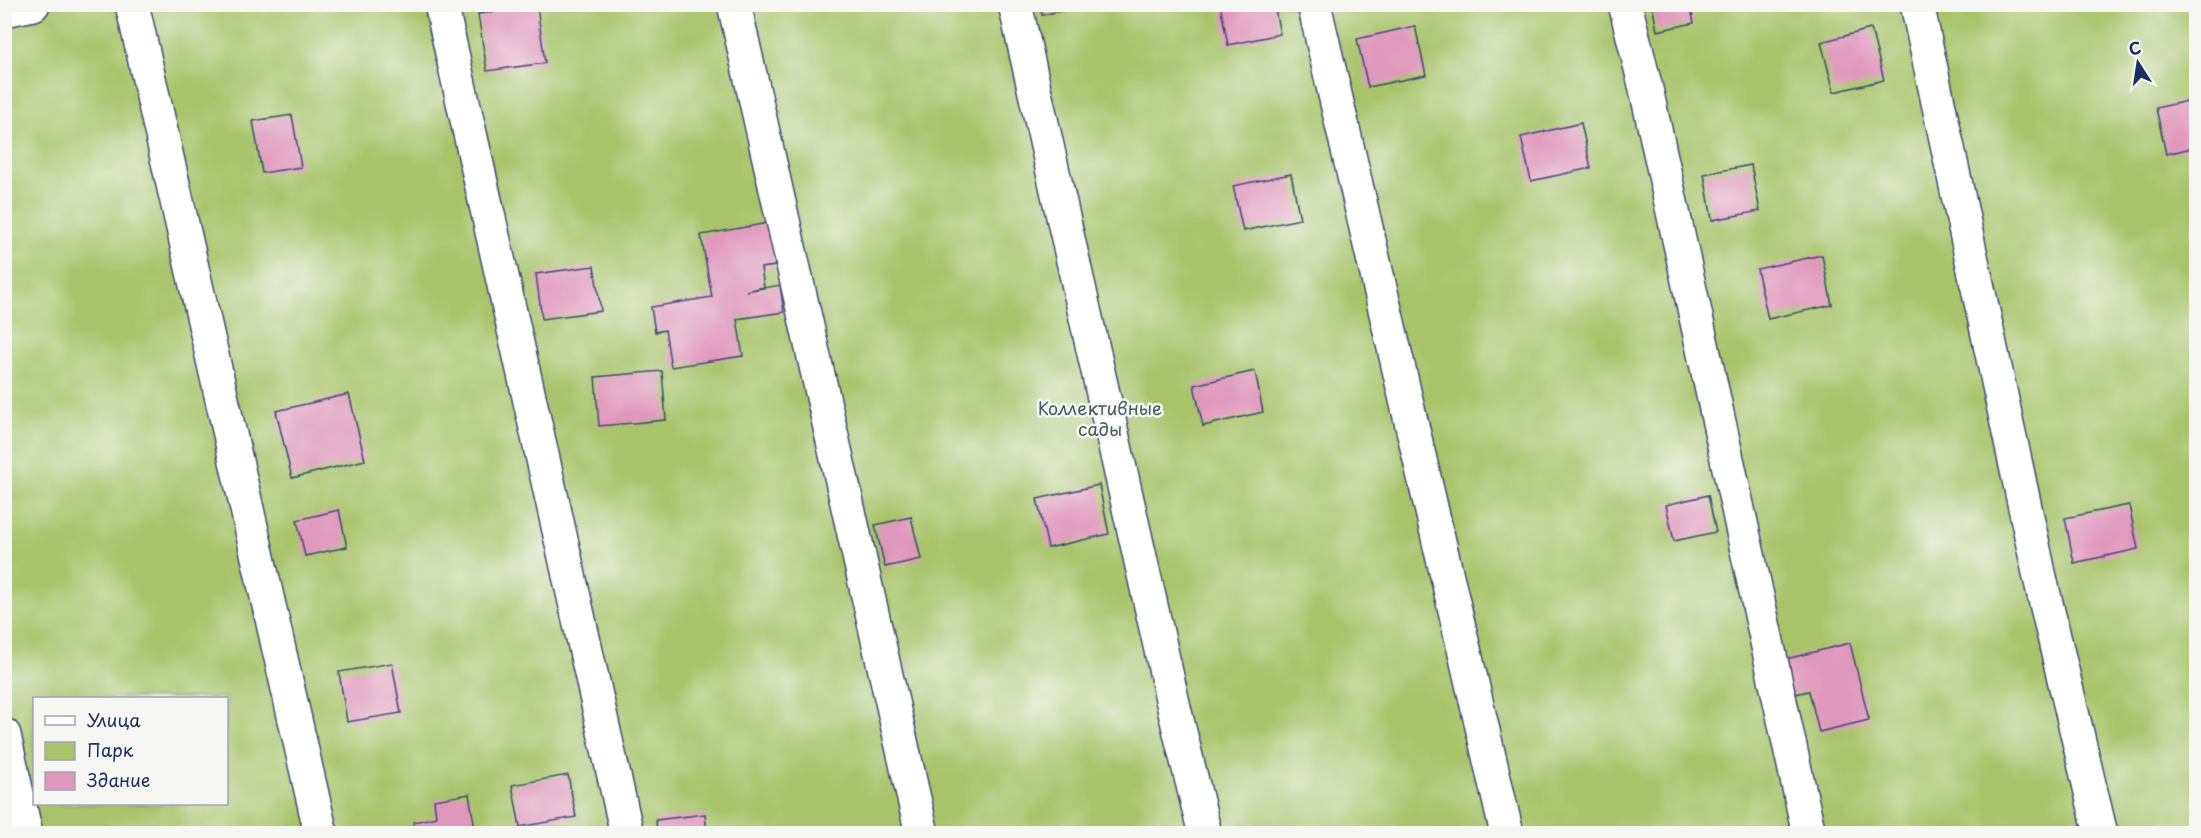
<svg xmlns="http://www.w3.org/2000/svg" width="2201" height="838" font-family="'Playpen Sans',sans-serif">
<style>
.green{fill:#a8c46a;stroke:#627a64;stroke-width:1.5;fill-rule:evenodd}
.building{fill:#e097bc}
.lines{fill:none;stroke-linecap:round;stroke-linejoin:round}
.minor-casing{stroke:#3a4a6d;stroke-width:36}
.minor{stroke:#fff;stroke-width:33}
.labels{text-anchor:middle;stroke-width:5;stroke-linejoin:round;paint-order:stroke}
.park-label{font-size:18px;fill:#455c62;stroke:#f6f6f2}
</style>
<rect width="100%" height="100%" fill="#f6f6f2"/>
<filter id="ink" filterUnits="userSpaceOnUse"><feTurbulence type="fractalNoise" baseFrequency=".0167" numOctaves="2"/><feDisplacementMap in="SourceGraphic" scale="12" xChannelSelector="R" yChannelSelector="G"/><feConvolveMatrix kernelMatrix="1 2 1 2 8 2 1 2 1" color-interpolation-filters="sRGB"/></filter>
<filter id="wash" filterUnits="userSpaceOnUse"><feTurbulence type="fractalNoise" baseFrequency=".008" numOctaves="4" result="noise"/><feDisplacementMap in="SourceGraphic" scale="24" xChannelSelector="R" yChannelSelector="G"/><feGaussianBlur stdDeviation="1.35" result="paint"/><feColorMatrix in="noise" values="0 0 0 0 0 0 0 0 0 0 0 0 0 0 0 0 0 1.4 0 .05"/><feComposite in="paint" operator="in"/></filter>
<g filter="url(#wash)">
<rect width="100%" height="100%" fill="#ece2c4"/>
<path class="green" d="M 5,5 L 2196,5 L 2196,833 L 5,834 ZM 34,698 L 226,698 L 226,804 L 34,804 Z"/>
<g id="blocks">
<g class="building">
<path d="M 1040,4 L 1086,4 L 1086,6 L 1042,15 Z"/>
<path d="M 1220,4 L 1274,4 L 1280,34 L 1228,45 Z"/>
<path d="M 1652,4 L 1690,4 L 1694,23 L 1657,31 Z"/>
<path d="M 537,6 L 545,63 L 487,71 L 478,14 Z"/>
<path d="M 1415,26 L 1426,75 L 1368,87 L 1357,39 Z"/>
<path d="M 1871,29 L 1884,80 L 1834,92 L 1821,42 Z"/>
<path d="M 2196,99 L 2196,147 L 2166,154 L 2156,108 Z"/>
<path d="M 292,115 L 301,167 L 262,173 L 253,121 Z"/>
<path d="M 1581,123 L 1591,168 L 1531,181 L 1521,137 Z"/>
<path d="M 1751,165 L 1760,211 L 1712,220 L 1704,174 Z"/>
<path d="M 1291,174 L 1300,219 L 1243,231 L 1233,186 Z"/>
<path d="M 768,223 L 775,266 L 761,268 L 764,287 L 746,291 L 780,285 L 784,312 L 737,319 L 743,356 L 671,367 L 665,330 L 655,332 L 651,307 L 712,297 L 701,235 Z"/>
<path d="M 1822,255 L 1832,305 L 1768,319 L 1757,269 Z"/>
<path d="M 594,266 L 601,311 L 542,319 L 536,274 Z"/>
<path d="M 662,371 L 666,420 L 599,426 L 595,377 Z"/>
<path d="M 1255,371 L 1263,412 L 1203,426 L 1194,385 Z"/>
<path d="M 349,394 L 365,460 L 292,478 L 276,411 Z"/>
<path d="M 1099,485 L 1109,534 L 1048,548 L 1037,499 Z"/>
<path d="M 1708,495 L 1716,532 L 1674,541 L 1666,505 Z"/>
<path d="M 2129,505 L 2138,549 L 2074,563 L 2065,518 Z"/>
<path d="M 339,510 L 347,547 L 305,556 L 297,520 Z"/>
<path d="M 911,517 L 921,559 L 885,567 L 875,525 Z"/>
<path d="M 1850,643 L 1869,720 L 1819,732 L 1809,691 L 1791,695 L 1782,660 Z"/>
<path d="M 392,663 L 401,713 L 347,722 L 339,672 Z"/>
<path d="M 568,775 L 576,817 L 520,827 L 512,785 Z"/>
<path d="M 469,794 L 476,834 L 404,834 L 415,830 L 414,822 L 436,817 L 434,800 Z"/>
<path d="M 705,814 L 707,834 L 657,834 L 656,820 Z"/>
</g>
</g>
</g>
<g filter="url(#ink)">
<use href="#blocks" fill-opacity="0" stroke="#3a4a6d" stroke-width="1.5"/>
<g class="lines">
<defs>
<g id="minor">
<path d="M 132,4 L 321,834"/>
<path d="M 441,4 L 627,834"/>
<path d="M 734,4 L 922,834"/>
<path d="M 1015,4 L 1175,712 L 1205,834"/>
<path d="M 1314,4 L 1507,834"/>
<path d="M 1625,4 L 1647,93 L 1809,834"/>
<path d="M 1917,4 L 2041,582 L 2101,834"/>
<path d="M 4,10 L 33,4"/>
<path d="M 4,735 L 26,834"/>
</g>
</defs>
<use href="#minor" class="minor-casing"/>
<use href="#minor" class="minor"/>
</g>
</g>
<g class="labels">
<g class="park-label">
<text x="1100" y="415">Коллективные<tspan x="1100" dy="21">сады</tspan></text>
</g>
</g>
<rect width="2201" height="838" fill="none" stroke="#f6f6f2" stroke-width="24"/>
<rect x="33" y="697" width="195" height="108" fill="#f6f6f2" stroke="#9ea6b7" stroke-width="1.5"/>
<rect x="45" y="716" width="30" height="9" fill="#ffffff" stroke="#9ea6b7" stroke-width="1.5"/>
<text x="87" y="727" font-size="18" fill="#1b2f5e">Улица</text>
<rect x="45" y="742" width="30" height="18" fill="#a8c46a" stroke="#9ea6b7" stroke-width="1.5"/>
<text x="87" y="757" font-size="18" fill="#1b2f5e">Парк</text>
<rect x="45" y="772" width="30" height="18" fill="#e097bc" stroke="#9ea6b7" stroke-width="1.5"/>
<text x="87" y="787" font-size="18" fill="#1b2f5e">Здание</text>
<g transform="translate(2138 63) rotate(348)" stroke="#f6f6f2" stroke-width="4.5" paint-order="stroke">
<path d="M0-4.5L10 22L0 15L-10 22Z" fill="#1b2f5e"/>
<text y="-9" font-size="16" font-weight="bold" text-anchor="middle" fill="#1b2f5e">С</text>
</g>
</svg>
